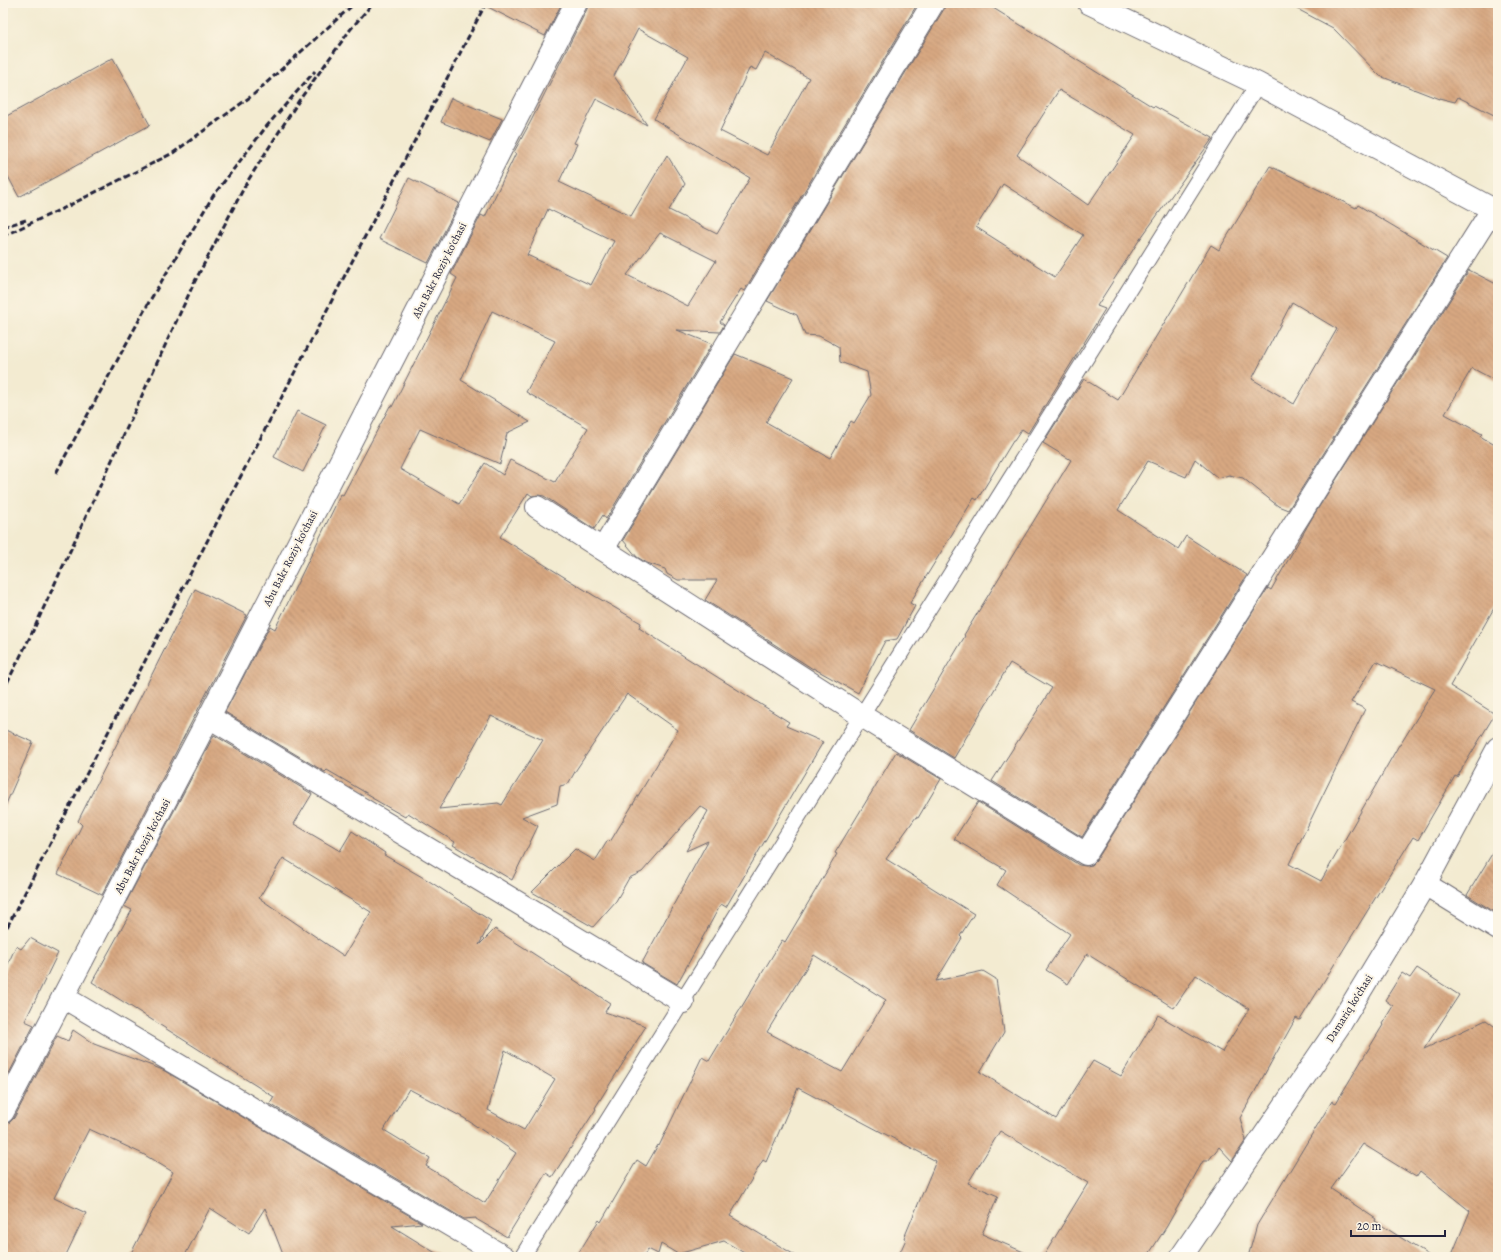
<svg xmlns="http://www.w3.org/2000/svg" width="1501" height="1260" font-family="Alegreya,serif">
<style>
.building{fill:url(#building-back-hatch);fill-rule:evenodd}
.lines{fill:none;stroke-linecap:round;stroke-linejoin:round}
.service-casing{stroke:#6b6870;stroke-width:17}
.minor-casing{stroke:#6b6870;stroke-width:24}
.service{stroke:#fff;stroke-width:15}
.minor{stroke:#fff;stroke-width:22}
.rail{stroke:#22223b;stroke-width:3;stroke-dasharray:6 3;stroke-linecap:butt}
.labels{text-anchor:middle;stroke-width:4;stroke-linejoin:round;paint-order:stroke}
.street-label{font-size:11px;fill:#22223b;stroke:#fcf5e5}
</style>
<defs>
<pattern id="building-back-hatch" width="6" height="6" patternUnits="userSpaceOnUse"><rect width="6" height="6" fill="#d7a781"/><path d="M-1 5l2 2M0 0l6 6M5-1l2 2" fill="none" stroke="#b88f70"/></pattern>
</defs>
<rect width="100%" height="100%" fill="#fcf5e5"/>
<filter id="ink" filterUnits="userSpaceOnUse"><feTurbulence type="fractalNoise" baseFrequency=".025" numOctaves="2"/><feDisplacementMap in="SourceGraphic" scale="8" xChannelSelector="R" yChannelSelector="G"/><feConvolveMatrix kernelMatrix="1 2 1 2 8 2 1 2 1" color-interpolation-filters="sRGB"/></filter>
<filter id="wash" filterUnits="userSpaceOnUse"><feTurbulence type="fractalNoise" baseFrequency=".012" numOctaves="4" result="noise"/><feDisplacementMap in="SourceGraphic" scale="16" xChannelSelector="R" yChannelSelector="G"/><feGaussianBlur stdDeviation="0.9" result="paint"/><feColorMatrix in="noise" values="0 0 0 0 0 0 0 0 0 0 0 0 0 0 0 0 0 1.4 0 .05"/><feComposite in="paint" operator="in"/></filter>
<g filter="url(#wash)">
<rect width="100%" height="100%" fill="#f3ebd1"/>
<g id="blocks">
<g class="building">
<path d="M 480,3 L 562,3 L 545,36 Z"/>
<path d="M 588,3 L 918,3 L 744,291 L 741,289 L 720,322 L 724,325 L 720,332 L 677,330 L 712,344 L 606,519 L 603,515 L 594,529 L 544,496 L 538,495 L 532,496 L 528,493 L 500,537 L 593,595 L 641,623 L 639,628 L 789,722 L 786,726 L 823,742 L 726,907 L 721,904 L 677,984 L 642,963 L 708,841 L 686,851 L 708,811 L 700,806 L 642,872 L 629,878 L 616,901 L 593,927 L 532,892 L 575,849 L 595,861 L 608,840 L 610,842 L 678,730 L 627,694 L 576,770 L 568,784 L 560,786 L 557,804 L 522,817 L 538,826 L 512,880 L 453,845 L 455,842 L 408,813 L 405,817 L 372,798 L 373,797 L 327,770 L 325,772 L 225,712 L 270,626 L 275,629 L 341,494 L 343,495 L 390,406 L 392,407 L 457,278 L 451,274 L 481,215 L 485,217 L 516,153 L 514,152 L 531,121 L 587,9 ZM 638,29 L 688,57 L 654,119 L 750,178 L 717,234 L 669,210 L 685,184 L 667,155 L 631,216 L 559,182 L 577,144 L 574,143 L 596,99 L 647,125 L 614,76 ZM 765,53 L 809,78 L 767,155 L 720,131 L 750,67 L 756,70 ZM 548,209 L 614,241 L 591,285 L 527,255 ZM 660,233 L 716,261 L 688,306 L 627,275 ZM 492,311 L 555,341 L 526,392 L 588,428 L 555,482 L 510,460 L 503,475 L 485,463 L 459,504 L 400,469 L 420,429 L 500,464 L 507,433 L 530,422 L 461,380 ZM 491,716 L 543,740 L 502,805 L 498,803 L 439,809 Z"/>
<path d="M 945,3 L 985,3 L 1153,107 L 1154,106 L 1213,138 L 1138,242 L 1097,306 L 1105,309 L 1028,433 L 1022,429 L 1014,441 L 1013,441 L 977,500 L 974,498 L 910,603 L 915,606 L 897,639 L 885,641 L 858,693 L 813,668 L 813,669 L 705,600 L 717,580 L 678,580 L 667,574 L 665,569 L 647,563 L 637,557 L 623,540 L 735,354 L 793,378 L 766,422 L 830,458 L 851,421 L 854,423 L 871,395 L 867,372 L 840,362 L 839,347 L 819,336 L 805,335 L 797,315 L 767,301 L 944,9 ZM 1059,90 L 1135,135 L 1088,205 L 1017,155 ZM 1003,184 L 1083,235 L 1055,277 L 976,227 Z"/>
<path d="M 1286,3 L 1498,3 L 1498,117 L 1458,97 L 1455,102 L 1439,98 L 1439,99 L 1380,76 L 1333,28 Z"/>
<path d="M 113,58 L 150,125 L 19,197 L 3,167 L 3,118 Z"/>
<path d="M 451,98 L 502,119 L 490,142 L 441,122 Z"/>
<path d="M 1270,166 L 1356,208 L 1358,205 L 1447,258 L 1288,510 L 1278,506 L 1243,478 L 1229,475 L 1218,478 L 1195,459 L 1186,477 L 1148,461 L 1118,510 L 1178,549 L 1186,536 L 1247,575 L 1082,837 L 992,781 L 1052,688 L 1010,663 L 954,758 L 909,730 L 965,636 L 964,635 L 1071,460 L 1043,443 L 1084,379 L 1118,400 L 1211,245 L 1219,250 ZM 1292,302 L 1337,329 L 1294,404 L 1252,379 Z"/>
<path d="M 409,178 L 459,203 L 428,263 L 379,239 Z"/>
<path d="M 1469,270 L 1498,285 L 1498,382 L 1472,368 L 1445,414 L 1482,434 L 1480,436 L 1498,447 L 1498,601 L 1450,686 L 1495,714 L 1457,777 L 1455,776 L 1418,840 L 1413,837 L 1300,1020 L 1296,1018 L 1240,1118 L 1246,1140 L 1232,1161 L 1219,1147 L 1208,1161 L 1203,1161 L 1167,1226 L 1147,1257 L 1043,1257 L 1088,1183 L 1000,1131 L 968,1183 L 998,1196 L 982,1234 L 1035,1257 L 898,1257 L 906,1239 L 904,1238 L 936,1161 L 798,1088 L 766,1162 L 763,1160 L 730,1216 L 798,1257 L 751,1257 L 724,1241 L 678,1254 L 661,1244 L 658,1254 L 648,1249 L 643,1257 L 576,1257 L 599,1220 L 601,1222 L 637,1160 L 646,1166 L 658,1145 L 659,1146 L 702,1057 L 709,1061 L 782,940 L 785,942 L 837,854 L 835,853 L 896,752 L 941,779 L 918,818 L 916,817 L 886,859 L 974,914 L 960,936 L 962,938 L 936,981 L 983,971 L 996,979 L 1004,1032 L 980,1072 L 1056,1119 L 1093,1061 L 1121,1076 L 1158,1015 L 1222,1052 L 1249,1009 L 1196,975 L 1174,1008 L 1087,954 L 1068,984 L 1046,970 L 1070,934 L 997,885 L 1006,870 L 954,839 L 978,802 L 1079,865 L 1086,866 L 1092,865 L 1096,861 L 1268,588 L 1271,590 L 1312,518 ZM 1376,661 L 1435,689 L 1400,745 L 1399,745 L 1321,881 L 1289,864 L 1365,709 L 1351,702 ZM 814,955 L 886,1000 L 842,1072 L 767,1032 Z"/>
<path d="M 297,411 L 326,425 L 303,472 L 274,457 Z"/>
<path d="M 195,589 L 247,615 L 102,895 L 58,874 L 82,825 L 78,821 Z"/>
<path d="M 3,729 L 33,742 L 3,811 Z"/>
<path d="M 214,735 L 312,794 L 294,824 L 340,851 L 352,831 L 385,853 L 384,855 L 429,881 L 491,921 L 479,945 L 495,929 L 610,1003 L 605,1012 L 646,1026 L 595,1108 L 596,1109 L 552,1177 L 546,1173 L 507,1237 L 476,1219 L 476,1218 L 464,1219 L 270,1104 L 274,1097 L 92,982 L 132,910 L 124,906 ZM 283,858 L 371,912 L 344,956 L 259,898 ZM 505,1050 L 555,1079 L 524,1130 L 488,1110 ZM 409,1089 L 464,1118 L 516,1153 L 485,1203 L 426,1166 L 430,1158 L 384,1130 Z"/>
<path d="M 1498,844 L 1498,914 L 1467,895 Z"/>
<path d="M 30,938 L 58,953 L 25,1021 L 34,1025 L 3,1085 L 3,975 L 16,946 L 21,949 Z"/>
<path d="M 1417,968 L 1459,995 L 1424,1049 L 1486,1020 L 1498,1029 L 1498,1257 L 1451,1257 L 1470,1211 L 1420,1171 L 1416,1177 L 1363,1144 L 1331,1189 L 1376,1219 L 1375,1221 L 1431,1257 L 1248,1257 L 1257,1225 L 1332,1101 L 1336,1103 L 1383,1025 L 1382,1024 L 1393,1006 L 1385,1000 L 1402,973 L 1410,978 Z"/>
<path d="M 73,1030 L 94,1044 L 163,1070 L 422,1223 L 392,1226 L 442,1257 L 284,1257 L 265,1208 L 249,1233 L 210,1208 L 184,1257 L 129,1257 L 173,1172 L 143,1154 L 89,1129 L 54,1198 L 86,1213 L 65,1257 L 3,1257 L 3,1124 L 9,1123 L 14,1118 L 57,1036 L 68,1041 Z"/>
</g>
</g>
</g>
<g filter="url(#ink)">
<use href="#blocks" fill-opacity="0" stroke="#6b6870" stroke-width="1"/>
<g class="lines">
<defs>
<path id="service" d="M 522,1257 L 1258,84"/>
<g id="minor">
<path d="M 1089,3 L 1258,84 L 1498,212"/>
<path d="M 537,507 L 862,716 L 1086,854 L 1492,210"/>
<path d="M 603,549 L 933,3"/>
<path d="M 209,717 L 683,1002"/>
<path d="M 1425,884 L 1498,929"/>
<path d="M 63,997 L 504,1257"/>
<path d="M 3,1112 L 209,717 L 576,3"/>
<path d="M 1181,1257 L 1339,1026 L 1425,884 L 1498,748"/>
</g>
</defs>
<use href="#service" class="service-casing"/>
<use href="#minor" class="minor-casing"/>
<use href="#service" class="service"/>
<use href="#minor" class="minor"/>
<g class="rail">
<path d="M 3,227 L 26,220"/>
<path d="M 3,236 L 64,208 L 173,153 L 253,95 L 355,3"/>
<path d="M 56,473 L 149,302 L 213,196 L 266,127 L 315,71"/>
<path d="M 3,691 L 32,633 L 194,283 L 247,182 L 298,102 L 350,30 L 373,3"/>
<path d="M 3,935 L 486,3"/>
</g>
</g>
</g>
<g class="labels">
<g class="street-label">
<text transform="translate(439 270) rotate(-63)" y="4">Abu Bakr Roziy ko'chasi</text>
<text transform="translate(290 558) rotate(-63)" y="4">Abu Bakr Roziy ko'chasi</text>
<text transform="translate(142 846) rotate(-62)" y="4">Abu Bakr Roziy ko'chasi</text>
<text transform="translate(1349 1008) rotate(-58)" y="4">Damariq ko'chasi</text>
</g>
</g>
<rect width="1501" height="1260" fill="none" stroke="#fcf5e5" stroke-width="16"/>
<path d="M1351 1230v6h94v-6" fill="none" stroke="#22223b" stroke-width="2"/>
<text x="1357" y="1230" font-size="12" fill="#22223b" stroke="#fcf5e5" stroke-width="3" paint-order="stroke">20 m</text>
</svg>
